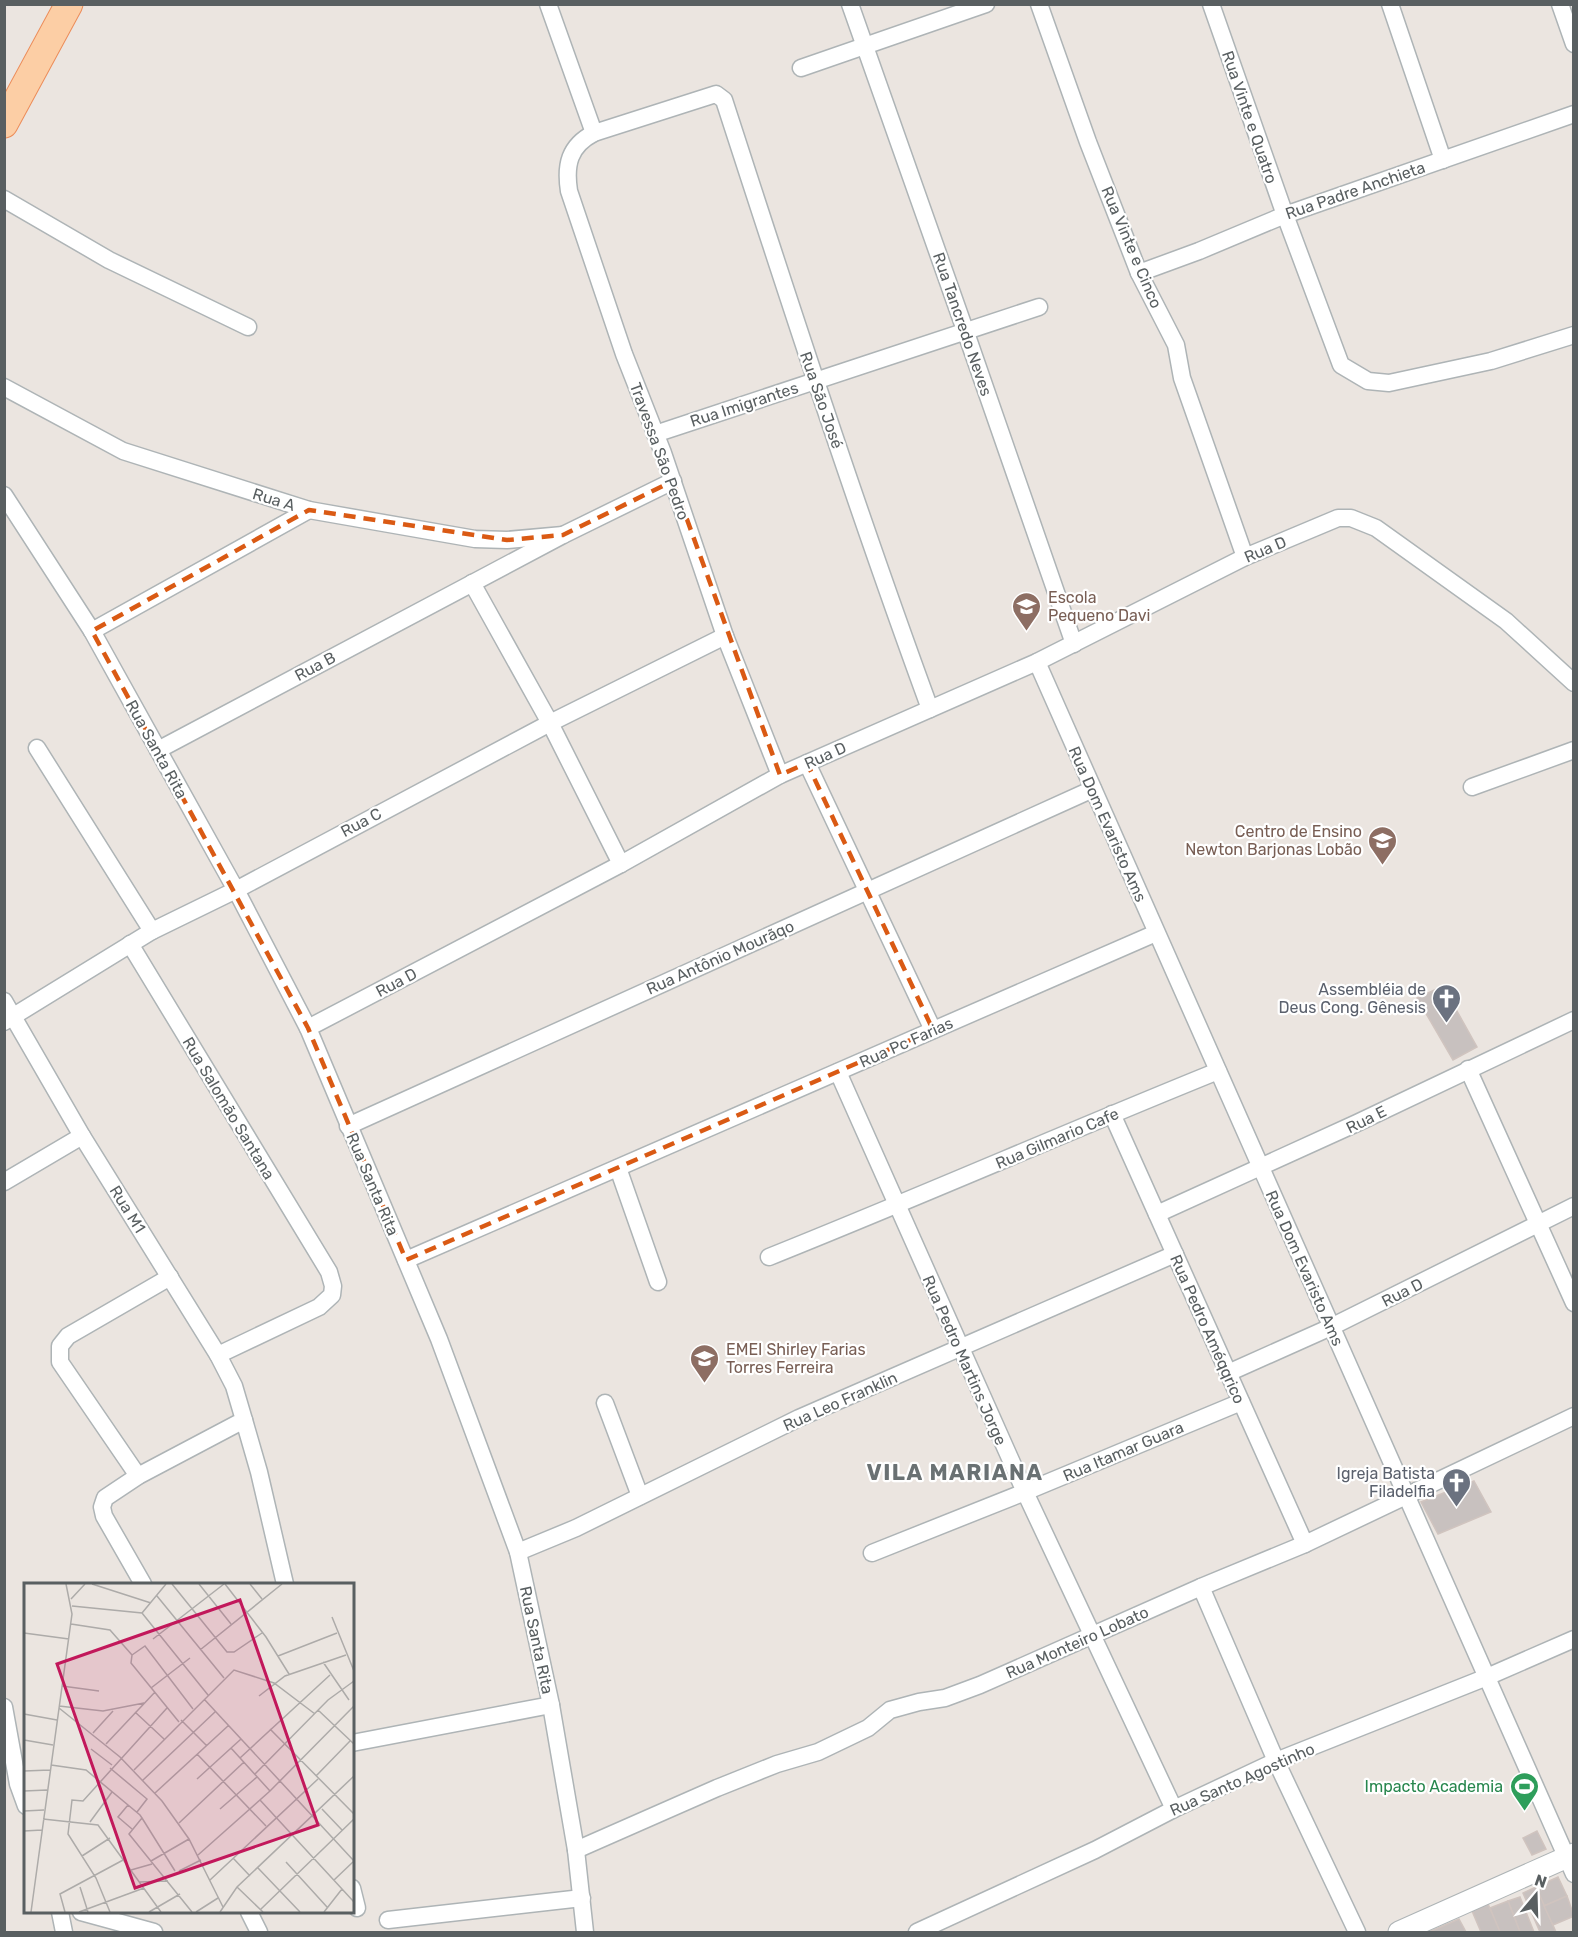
<svg xmlns="http://www.w3.org/2000/svg" width="1578" height="1937" font-family="Rubik,sans-serif">
<style>
.building{fill:#c8c1bf;stroke:#d0c4bf;stroke-width:1.5}
.lines{fill:none;stroke-linecap:round;stroke-linejoin:round}
.minor-casing{stroke:#aeb4b6;stroke-width:19}
.tertiary-casing{stroke:#aeb4b6;stroke-width:23}
.primary-casing{stroke:#ec8c59;stroke-width:29}
.minor{stroke:#fff;stroke-width:16}
.tertiary{stroke:#fff;stroke-width:21}
.primary{stroke:#fccea5;stroke-width:27}
.marked{fill:none;stroke:#da5a14;stroke-width:4.5;stroke-dasharray:12 8;stroke-linejoin:round}
.labels{text-anchor:middle;stroke-width:4.5;stroke-linejoin:round;paint-order:stroke}
.street-label{font-size:16px;fill:#595f61;stroke:#fff}
.education-label{font-size:16px;fill:#785e54;stroke:#fff;text-anchor:start}
.worship-label{font-size:16px;fill:#5b616d;stroke:#fff;text-anchor:end}
.leisure-label{font-size:16px;fill:#27864d;stroke:#fff;text-anchor:end}
.district-label{font-size:22px;font-weight:bold;letter-spacing:1.5px;fill:#6a7173;stroke:#fff}
.inset-road{fill:none;stroke:#adaba9;stroke-width:1.5}
.view{fill:#c2185b;fill-opacity:0.15;stroke:#c2185b;stroke-width:3}
.inset-edge{fill:none;stroke:#595f61;stroke-width:3}
</style>
<rect width="100%" height="100%" fill="#ebe5e0"/>
<g class="building">
<path d="M 1443,986 L 1477,1047 L 1453,1060 L 1417,998 Z"/>
<path d="M 1474,1481 L 1491,1512 L 1438,1534 L 1421,1502 Z"/>
<path d="M 1537,1831 L 1546,1849 L 1532,1855 L 1523,1838 Z"/>
<path d="M 1558,1877 L 1567,1896 L 1544,1906 L 1536,1887 Z"/>
<path d="M 1536,1887 L 1556,1932 L 1540,1932 L 1523,1893 Z"/>
<path d="M 1567,1896 L 1574,1916 L 1553,1925 L 1544,1906 Z"/>
<path d="M 1520,1897 L 1534,1932 L 1520,1932 L 1508,1901 Z"/>
<path d="M 1508,1901 L 1520,1932 L 1500,1932 L 1490,1908 Z"/>
<path d="M 1488,1904 L 1500,1932 L 1481,1932 L 1472,1911 Z"/>
<path d="M 1459,1919 L 1466,1932 L 1429,1932 Z"/>
</g>
<g class="lines">
<defs>
<g id="minor">
<path d="M 548,4 L 594,133"/>
<path d="M 850,4 L 965,330 L 1074,644"/>
<path d="M 1039,4 L 1088,142 L 1139,273 L 1176,345 L 1182,378 L 1245,557"/>
<path d="M 1211,4 L 1285,215 L 1341,365 L 1368,381 L 1389,383 L 1491,361 L 1574,335"/>
<path d="M 1390,4 L 1443,160"/>
<path d="M 1560,4 L 1574,44"/>
<path d="M 801,68 L 986,4"/>
<path d="M 4,199 L 109,260 L 248,327"/>
<path d="M 1139,273 L 1199,251 L 1285,215 L 1574,114"/>
<path d="M 4,387 L 123,451 L 309,510 L 475,539 L 507,540 L 563,535"/>
<path d="M 655,434 L 1039,307"/>
<path d="M 4,495 L 92,631 L 236,890 L 308,1028 L 439,1339 L 518,1552 L 551,1705 L 576,1850 L 585,1932"/>
<path d="M 472,583 L 550,723 L 621,864"/>
<path d="M 92,631 L 309,510"/>
<path d="M 1037,662 L 1574,1874"/>
<path d="M 37,748 L 152,931"/>
<path d="M 158,750 L 563,535 L 673,481"/>
<path d="M 807,763 L 933,1030"/>
<path d="M 780,775 L 725,636 L 663,453 L 624,354 L 569,191 C 565,165 569,146 594,133 L 716,94 L 724,100 C 790,304 856,507 930,709"/>
<path d="M 1472,787 L 1574,750"/>
<path d="M 130,944 L 329,1272 L 333,1286 L 332,1295 L 319,1307 L 218,1355"/>
<path d="M 4,1001 L 82,1136 L 218,1355 L 234,1386 L 244,1420 L 138,1476 L 105,1498 L 102,1507 L 104,1516 L 143,1584"/>
<path d="M 4,1022 L 152,931 L 236,890 L 550,723 L 725,636"/>
<path d="M 308,1028 L 621,864 L 780,775 L 1037,662 L 1245,557 L 1338,518 L 1351,518 L 1376,528 L 1506,621 L 1574,683"/>
<path d="M 1468,1069 L 1574,1303"/>
<path d="M 838,1072 L 1025,1492 L 1174,1809"/>
<path d="M 1112,1114 L 1305,1544"/>
<path d="M 348,1126 L 1093,789"/>
<path d="M 618,1168 L 658,1282"/>
<path d="M 4,1182 L 82,1136"/>
<path d="M 1157,1214 L 1357,1123 L 1574,1020"/>
<path d="M 769,1257 C 919,1197 1067,1132 1218,1071"/>
<path d="M 406,1260 L 1156,933"/>
<path d="M 1228,1373 L 1331,1327 L 1574,1206"/>
<path d="M 605,1403 L 640,1496"/>
<path d="M 244,1420 L 259,1472 L 285,1584"/>
<path d="M 138,1476 L 60,1362 L 60,1346 L 68,1336 L 170,1277"/>
<path d="M 518,1552 L 576,1528 L 799,1418 L 1175,1254"/>
<path d="M 872,1553 L 1025,1492 L 1241,1402"/>
<path d="M 1201,1587 L 1276,1761 L 1357,1932"/>
<path d="M 4,1707 L 18,1784 L 26,1806"/>
<path d="M 352,1743 L 551,1705"/>
<path d="M 576,1850 L 717,1788 L 777,1764 L 818,1752 L 868,1728 L 890,1710 L 919,1702 L 945,1698 L 980,1685 L 1201,1587 L 1305,1544 L 1574,1416"/>
<path d="M 352,1888 L 357,1908"/>
<path d="M 60,1912 L 64,1932"/>
<path d="M 81,1912 L 154,1932"/>
<path d="M 249,1912 L 259,1932"/>
<path d="M 388,1920 L 582,1898"/>
<path d="M 917,1932 L 1095,1850 L 1174,1809 L 1276,1761 L 1487,1677 L 1574,1639"/>
</g>
<path id="tertiary" d="M 1399,1932 L 1574,1854"/>
<path id="primary" d="M 4,124 L 69,4"/>
</defs>
<use href="#minor" class="minor-casing"/>
<use href="#tertiary" class="tertiary-casing"/>
<use href="#primary" class="primary-casing"/>
<use href="#minor" class="minor"/>
<use href="#tertiary" class="tertiary"/>
<use href="#primary" class="primary"/>
</g>
<path class="marked" d="M 673,481 L 780,775 L 807,763 L 933,1030 L 406,1260 L 308,1028 L 92,631 L 309,510 L 507,540 L 563,535 Z"/>
<defs>
<symbol id="school-pin" viewBox="-11 -11 22 30"><path d="M0 17L-7.5 6A9.5 9.5 0 1 1 7.5 6Z" fill="#8d6e63" stroke="#fff"/><path d="M0-5L7-2L0 1L-7-2ZM-4 1L0 2.5L4 1V4Q0 6-4 4Z" fill="#fff"/></symbol>
<symbol id="church-pin" viewBox="-11 -11 22 30"><path d="M0 17L-7.5 6A9.5 9.5 0 1 1 7.5 6Z" fill="#6b7280" stroke="#fff"/><path d="M-1.2-6h2.4v3.5h3.3v2.4h-3.3V6h-2.4V-.1h-3.3v-2.4h3.3Z" fill="#fff"/></symbol>
<symbol id="stadium-pin" viewBox="-11 -11 22 30"><path d="M0 17L-7.5 6A9.5 9.5 0 1 1 7.5 6Z" fill="#2e9e5b" stroke="#fff"/><path d="M0-5a6.5 5 0 1 0 0 10a6.5 5 0 1 0 0-10ZM-3.5-1.8h7v3.6h-7Z" fill="#fff"/></symbol>
</defs>
<g fill-rule="evenodd">
<use href="#school-pin" x="1010" y="590" width="33" height="45"/>
<use href="#school-pin" x="1366" y="824" width="33" height="45"/>
<use href="#church-pin" x="1430" y="982" width="33" height="45"/>
<use href="#school-pin" x="688" y="1342" width="33" height="45"/>
<use href="#church-pin" x="1440" y="1466" width="33" height="45"/>
<use href="#stadium-pin" x="1508" y="1770" width="33" height="45"/>
</g>
<g class="labels">
<g class="street-label">
<text transform="translate(1250 117) rotate(71)" y="6">Rua Vinte e Quatro</text>
<text transform="translate(1355 190) rotate(-19)" y="6">Rua Padre Anchieta</text>
<text transform="translate(1132 247) rotate(67)" y="6">Rua Vinte e Cinco</text>
<text transform="translate(963 324) rotate(71)" y="6">Rua Tancredo Neves</text>
<text transform="translate(822 400) rotate(71)" y="6">Rua São José</text>
<text transform="translate(744 404) rotate(-18)" y="6">Rua Imigrantes</text>
<text transform="translate(660 451) rotate(70)" y="6">Travessa São Pedro</text>
<text transform="translate(274 499) rotate(17)" y="6">Rua A</text>
<text transform="translate(1265 549) rotate(-23)" y="6">Rua D</text>
<text transform="translate(315 666) rotate(-28)" y="6">Rua B</text>
<text transform="translate(157 749) rotate(61)" y="6">Rua Santa Rita</text>
<text transform="translate(825 755) rotate(-24)" y="6">Rua D</text>
<text transform="translate(361 822) rotate(-28)" y="6">Rua C</text>
<text transform="translate(1108 824) rotate(66)" y="6">Rua Dom Evaristo Ams</text>
<text transform="translate(720 957) rotate(-24)" y="6">Rua Antônio Mourãqo</text>
<text transform="translate(396 982) rotate(-28)" y="6">Rua D</text>
<text transform="translate(906 1042) rotate(-24)" y="6">Rua Pc Farias</text>
<text transform="translate(229 1108) rotate(59)" y="6">Rua Salomão Santana</text>
<text transform="translate(1366 1119) rotate(-26)" y="6">Rua E</text>
<text transform="translate(1057 1138) rotate(-23)" y="6">Rua Gilmario Cafe</text>
<text transform="translate(373 1184) rotate(67)" y="6">Rua Santa Rita</text>
<text transform="translate(128 1209) rotate(58)" y="6">Rua M1</text>
<text transform="translate(1305 1268) rotate(66)" y="6">Rua Dom Evaristo Ams</text>
<text transform="translate(1402 1292) rotate(-27)" y="6">Rua D</text>
<text transform="translate(1208 1329) rotate(66)" y="6">Rua Pedro Améqqrico</text>
<text transform="translate(965 1360) rotate(66)" y="6">Rua Pedro Martins Jorge</text>
<text transform="translate(840 1401) rotate(-24)" y="6">Rua Leo Franklin</text>
<text transform="translate(1123 1451) rotate(-23)" y="6">Rua Itamar Guara</text>
<text transform="translate(537 1640) rotate(78)" y="6">Rua Santa Rita</text>
<text transform="translate(1077 1642) rotate(-24)" y="6">Rua Monteiro Lobato</text>
<text transform="translate(1242 1779) rotate(-24)" y="6">Rua Santo Agostinho</text>
</g>
<g class="education-label">
<text x="1048" y="603">Escola<tspan x="1048" dy="18">Pequeno Davi</tspan></text>
<text x="1362" y="837" text-anchor="end">Centro de Ensino<tspan x="1362" dy="18">Newton Barjonas Lobão</tspan></text>
<text x="726" y="1355">EMEI Shirley Farias<tspan x="726" dy="18">Torres Ferreira</tspan></text>
</g>
<g class="worship-label">
<text x="1426" y="995">Assembléia de<tspan x="1426" dy="18">Deus Cong. Gênesis</tspan></text>
<text x="1435" y="1479">Igreja Batista<tspan x="1435" dy="18">Filadelfia</tspan></text>
</g>
<g class="leisure-label">
<text x="1503" y="1792">Impacto Academia</text>
</g>
<g class="district-label">
<text x="955" y="1480">VILA MARIANA</text>
</g>
</g>
<g transform="translate(24 1583)">
<rect width="330" height="330" fill="#ebe5e0"/>
<path class="inset-road" d="M 68,1 L 127,20M 148,1 L 203,69 L 210,69 L 238,50M 175,1 L 207,41M 201,1 L 242,54 L 265,91M 226,1 L 238,16M 133,13 L 200,95M 47,16 L 61,1M 48,23 L 118,30 L 184,112M 118,30 L 142,1M 308,34 L 330,88M 47,41 L 86,47 L 108,72M 0,50 L 45,56M 129,56 L 200,1M 176,67 L 258,1M 108,72 L 121,63 L 169,126M 108,72 L 107,80 L 155,139M 254,73 L 313,50M 299,79 L 325,117M 38,103 L 75,108M 127,105 L 166,75M 235,113 L 261,93 L 322,72M 180,116 L 330,278M 35,123 L 79,128 L 120,120M 35,125 L 96,174 L 138,218 L 165,256 L 199,324M 294,127 L 330,161M 111,129 L 140,156M 0,131 L 33,137M 157,137 L 183,163M 246,146 L 330,231M 69,150 L 89,128M 0,157 L 29,162M 82,161 L 131,109M 207,165 L 246,208M 67,166 L 88,182M 173,171 L 242,243M 216,175 L 306,92M 27,182 L 62,187 L 116,232 L 118,235 L 105,251 L 168,329M 86,185 L 123,216 L 113,229M 110,187 L 210,87 L 250,100 L 291,131M 0,188 L 26,187M 231,191 L 304,117 L 330,98M 292,193 L 326,158M 173,196 L 217,156M 119,197 L 192,128M 0,208 L 23,207M 131,210 L 205,142M 236,217 L 330,319M 104,222 L 94,234 L 108,246M 196,226 L 233,194M 298,226 L 318,247M 0,228 L 20,227M 118,235 L 151,288M 19,236 L 74,242 L 137,329M 66,239 L 88,209M 155,240 L 220,179M 0,248 L 18,247M 174,272 L 246,208 L 330,123M 58,273 L 86,255M 209,275 L 226,293M 127,278 L 165,256M 262,279 L 303,324M 234,285 L 276,329M 107,287 L 128,281M 155,288 L 177,277M 186,297 L 294,196M 310,297 L 330,278M 116,299 L 144,298M 56,304 L 64,329M 213,304 L 239,329M 237,326 L 330,236M 7,329 L 48,31 L 42,1M 41,329 L 36,311 L 101,276M 55,329 L 120,305M 86,329 L 72,295 L 44,251 L 48,217 L 59,218 L 143,125M 125,329 L 156,311M 172,329 L 194,315M 196,329 L 213,304 L 330,193M 300,329 L 318,306"/>
<path class="view" d="M 216,17 L 294,242 L 111,305 L 33,81 Z"/>
<rect width="330" height="330" class="inset-edge"/>
</g>
<rect width="1578" height="1937" fill="none" stroke="#595f61" stroke-width="12"/>
<g transform="translate(1536 1895) rotate(19)" stroke="#ffffff" stroke-width="4.5" paint-order="stroke">
<path d="M0-4.5L10 22L0 15L-10 22Z" fill="#595f61"/>
<text y="-9" font-size="16" font-weight="bold" text-anchor="middle" fill="#595f61">N</text>
</g>
</svg>
